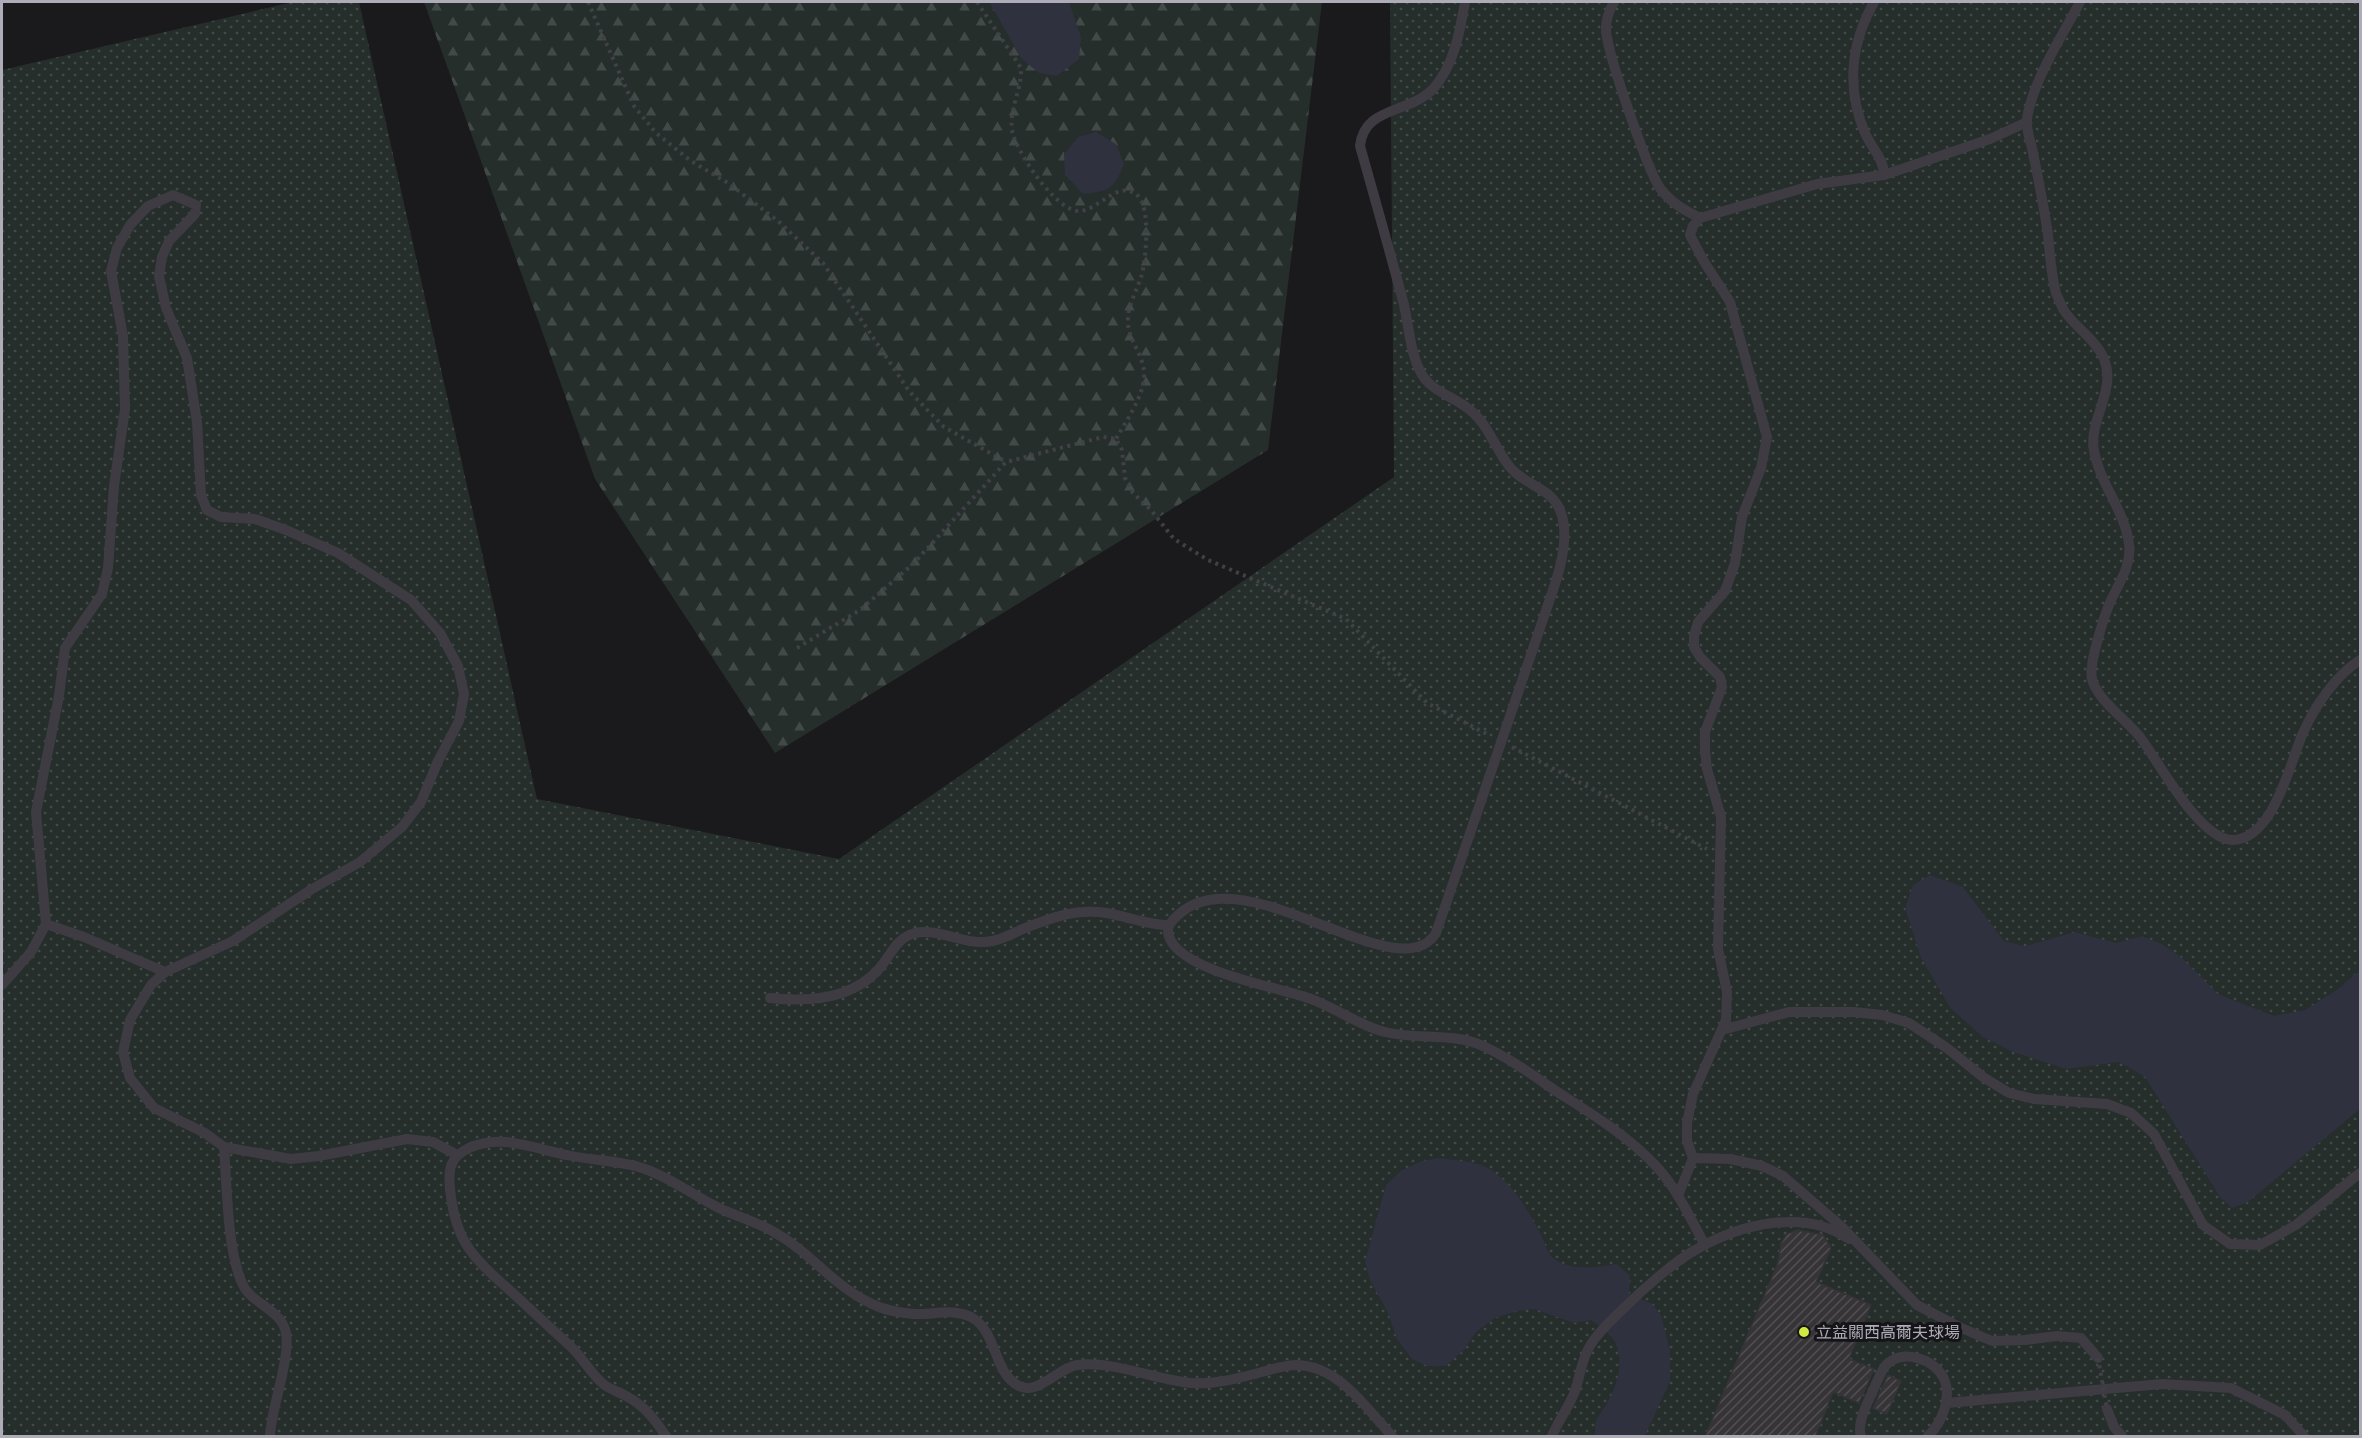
<svg xmlns="http://www.w3.org/2000/svg" width="2362" height="1438" font-family="Barlow,'Noto Sans TC',sans-serif">
<style>
.grass{fill:url(#grass-dots)}
.forest{fill:url(#forest-firs)}
.water{fill:#2f313f}
.building{fill:url(#building-hatch);stroke:#353337;stroke-width:1.5}
.lines{fill:none;stroke-linecap:round;stroke-linejoin:round}
.path{stroke:#424047;stroke-width:4;stroke-dasharray:3 4.5;stroke-linecap:butt}
.service{stroke:#3e3c42;stroke-width:10}
.path-bridge{stroke:#424047;stroke-width:4;stroke-dasharray:3 4.5;stroke-linecap:butt}
.service-bridge{stroke:#3e3c42;stroke-width:10}
.poi-dot{fill:#d1e943;stroke:#151416;stroke-width:2}
.labels{text-anchor:middle;stroke-width:6;stroke-linejoin:round;paint-order:stroke}
.poi-label{font-size:16px;fill:#afacba;stroke:#151416;text-anchor:start}
</style>
<defs>
<pattern id="grass-dots" width="8" height="8" patternUnits="userSpaceOnUse" patternTransform="scale(1.5)"><rect width="8" height="8" fill="#252e2b"/><path d="M2 2h.1M6 6h.1" fill="none" stroke="#424a48" stroke-width="1.8" stroke-linecap="round"/></pattern>
<pattern id="forest-firs" width="22" height="20" patternUnits="userSpaceOnUse" patternTransform="scale(1.5)"><rect width="22" height="20" fill="#252e2b"/><path d="M5 1l3.5 6h-7zM16 11l3.5 6h-7z" fill="#424a48"/></pattern>
<pattern id="building-hatch" width="6" height="6" patternUnits="userSpaceOnUse" patternTransform="scale(1.5)"><rect width="6" height="6" fill="#363437"/><path d="M-1 1l2-2M0 6l6-6M5 7l2-2" fill="none" stroke="#514f52"/></pattern>
</defs>
<rect width="100%" height="100%" fill="#1a191b"/>
<path class="grass" d="M 293,2 L 359,2 L 537,799 L 839,859 L 1394,477 L 1390,2 L 2360,2 L 2360,1436 L 2,1436 L 2,70 Z"/>
<path class="forest" d="M 424,2 L 1322,2 L 1268,450 L 775,753 L 595,479 Z"/>
<g class="water">
<path d="M 989,2 L 1069,2 L 1081,37 L 1079,59 L 1057,76 L 1039,73 L 1022,59 Z"/>
<path d="M 1096,132 L 1116,144 L 1124,164 C 1114,189 1110,191 1083,194 L 1065,175 L 1064,154 L 1078,137 Z"/>
<path d="M 1930,875 L 1963,887 L 2004,941 L 2025,946 L 2075,932 L 2116,943 L 2142,936 L 2162,944 L 2181,957 L 2218,994 L 2274,1016 L 2305,1010 L 2338,989 L 2360,970 L 2360,1109 L 2248,1202 L 2232,1208 L 2220,1197 L 2145,1077 L 2119,1062 L 2066,1069 L 2013,1052 L 1983,1037 L 1951,1009 L 1921,958 L 1905,908 L 1913,885 Z"/>
<path d="M 1438,1158 C 1453,1160 1475,1161 1488,1168 C 1512,1182 1528,1210 1540,1233 C 1545,1242 1547,1255 1556,1260 C 1573,1271 1598,1267 1616,1264 L 1630,1275 L 1629,1293 L 1652,1304 L 1661,1315 L 1670,1351 L 1670,1381 L 1645,1436 L 1595,1436 C 1594,1414 1601,1416 1610,1398 C 1619,1381 1624,1355 1613,1339 C 1608,1331 1598,1326 1591,1320 L 1574,1323 L 1534,1309 L 1517,1311 L 1495,1318 L 1476,1332 L 1464,1350 L 1446,1366 L 1427,1366 L 1412,1359 L 1397,1339 L 1388,1313 L 1370,1280 L 1365,1262 L 1386,1185 L 1402,1170 L 1422,1161 Z"/>
</g>
<g class="building">
<path d="M 1797,1230 L 1823,1235 L 1831,1248 L 1816,1282 L 1871,1305 L 1849,1359 L 1874,1369 L 1859,1403 L 1833,1392 L 1815,1437 L 1705,1437 L 1778,1263 L 1781,1243 L 1787,1234 Z"/>
<path d="M 1888,1375 L 1901,1381 L 1887,1414 L 1873,1408 Z"/>
</g>
<g class="lines">
<g class="path">
<path d="M 588,2 L 634,106 L 656,133 L 691,161 L 728,183 L 778,221 L 823,263 L 909,391 L 944,427 L 1006,462"/>
<path d="M 977,2 L 1021,68 C 1022,90 1009,108 1012,130 C 1015,151 1057,212 1079,211 C 1098,211 1118,179 1137,195 C 1151,206 1146,258 1142,274 C 1138,288 1129,303 1128,318 C 1126,340 1146,355 1144,378 C 1142,399 1126,421 1116,439"/>
<path d="M 797,648 L 860,610 L 914,563 L 1006,462 L 1103,437 L 1116,439 L 1122,450 L 1125,478 L 1133,493 L 1151,510 L 1174,539 L 1208,560 L 1346,619 L 1427,703 L 1489,735"/>
<path d="M 1512,747 L 1707,849"/>
</g>
<g class="service">
<path d="M 1465,2 C 1460,31 1454,66 1433,89 C 1409,114 1364,106 1360,146 C 1375,199 1390,252 1404,305 C 1409,327 1410,351 1420,371 C 1430,392 1454,396 1470,410 C 1488,424 1495,448 1509,466 C 1519,479 1536,485 1549,495 C 1575,517 1562,564 1553,590"/>
<path d="M 1614,2 C 1610,9 1606,20 1606,28 C 1605,48 1648,171 1660,188 C 1671,203 1684,210 1700,218"/>
<path d="M 1874,2 C 1851,43 1846,88 1865,133 C 1871,147 1884,159 1884,175 L 1817,184 L 1700,218 L 1693,226 L 1690,235 L 1703,260 L 1730,302 L 1767,437 L 1761,468 L 1742,517 L 1735,563 L 1725,591 L 1698,622 L 1694,636 L 1694,647 L 1700,657 L 1720,677 L 1722,687 L 1705,732 L 1705,750 L 1707,769 L 1721,817 L 1718,949 L 1727,992 L 1726,1020 L 1693,1094 L 1687,1123 L 1687,1141 L 1693,1158 L 1730,1159 L 1762,1166 L 1783,1176 L 1841,1226 L 1917,1305 L 1959,1327 L 1992,1341 L 2025,1340 L 2057,1336 L 2081,1338 L 2098,1358"/>
<path d="M 2080,2 C 2062,36 2036,76 2028,113 C 2025,125 2029,137 2032,148 C 2038,177 2044,206 2048,235 C 2050,254 2051,275 2056,293 C 2058,298 2061,304 2063,309 C 2074,327 2096,339 2104,359 C 2117,391 2088,420 2094,451 C 2100,484 2125,511 2129,544 C 2132,567 2117,585 2109,605 C 2103,619 2099,635 2095,650 C 2093,658 2090,670 2092,679 C 2097,700 2127,720 2140,737 C 2159,762 2199,839 2232,840 C 2274,840 2290,762 2303,733 C 2315,706 2335,676 2360,660"/>
<path d="M 1884,175 L 1990,139 L 2027,122"/>
<path d="M 46,924 L 84,937 L 165,972"/>
<path d="M 1436,933 C 1398,995 1240,848 1175,918 C 1168,925 1166,930 1170,939 C 1185,972 1278,987 1311,999 C 1336,1008 1360,1026 1385,1032 C 1417,1040 1453,1032 1483,1046 C 1509,1058 1533,1075 1556,1091 C 1590,1113 1627,1135 1655,1165 C 1677,1188 1690,1218 1705,1245"/>
<path d="M 2,985 L 31,952 L 46,924 L 36,812 L 59,696 L 65,648 L 102,594 L 108,568 L 114,486 L 125,409 L 123,336 L 111,271 L 117,248 L 130,225 L 148,206 L 173,195 L 196,205 L 195,214 L 169,241 L 162,257 L 159,276 L 166,308 L 187,358 L 197,422 L 201,495 L 207,510 L 221,517 L 255,519 L 286,530 L 338,553 L 411,600 L 440,633 L 458,666 L 464,694 L 459,721 L 438,761 L 421,802 L 402,827 L 360,862 L 312,889 L 233,941 L 165,972 L 151,985 L 130,1020 L 123,1052 L 130,1078 L 154,1108 L 205,1133 L 224,1147 C 227,1185 227,1249 242,1283 C 250,1303 278,1308 285,1329 C 293,1352 271,1408 270,1436"/>
<path d="M 770,998 C 807,1002 850,1000 877,971 C 890,958 895,938 915,933 C 938,928 960,943 983,942 C 1000,942 1014,932 1030,926 C 1047,920 1065,913 1083,912 C 1112,909 1140,925 1169,925"/>
<path d="M 1722,1030 L 1789,1012 L 1854,1012 L 1882,1015 L 1909,1023 L 1947,1048 L 1983,1077 L 2009,1093 L 2034,1099 L 2107,1104 L 2131,1113 L 2154,1134 L 2203,1225 L 2230,1244 L 2260,1245 L 2296,1225 L 2360,1173"/>
<path d="M 224,1147 L 291,1159 L 319,1156 L 407,1139 L 433,1142 L 457,1155"/>
<path d="M 1678,1196 L 1693,1158"/>
<path d="M 1947,1403 L 2162,1384 L 2231,1388 L 2285,1415 L 2304,1436"/>
<path d="M 2107,1409 L 2114,1427 L 2122,1436"/>
<path d="M 666,1436 C 655,1420 644,1405 626,1396 C 617,1391 608,1389 601,1382 C 589,1371 581,1355 568,1344 C 547,1325 526,1305 505,1286 C 469,1255 455,1237 450,1189 C 448,1169 450,1157 469,1148 C 502,1133 535,1149 567,1155 C 593,1161 620,1160 645,1169 C 671,1178 691,1194 715,1206 C 734,1216 756,1221 774,1232 C 814,1254 834,1289 879,1307 C 889,1311 903,1313 914,1314 C 933,1315 953,1308 971,1317 C 998,1332 993,1373 1019,1386 C 1037,1396 1058,1368 1077,1365 C 1112,1360 1155,1380 1191,1383 C 1214,1385 1239,1378 1262,1372 C 1273,1369 1285,1365 1297,1365 C 1339,1366 1366,1408 1392,1436"/>
<path d="M 1552,1436 C 1558,1421 1569,1407 1575,1391 C 1580,1376 1582,1357 1591,1344 C 1600,1330 1613,1319 1625,1307 C 1643,1289 1675,1261 1697,1249 C 1741,1224 1804,1208 1849,1239"/>
<path d="M 1861,1436 C 1857,1425 1865,1408 1870,1397 C 1875,1388 1880,1371 1887,1364 C 1904,1349 1933,1359 1943,1377 C 1953,1396 1942,1423 1928,1436"/>
</g>
<path class="path-bridge" d="M 2098,1358 L 2107,1409"/>
<path class="service-bridge" d="M 1436,933 L 1553,590"/>
</g>
<circle class="poi-dot" cx="1804" cy="1332" r="6"/>
<g class="labels">
<g class="poi-label">
<text x="1816" y="1338">立益關西高爾夫球場</text>
</g>
</g>
<rect width="2362" height="1438" fill="none" stroke="#afacba" stroke-width="6"/>
</svg>
